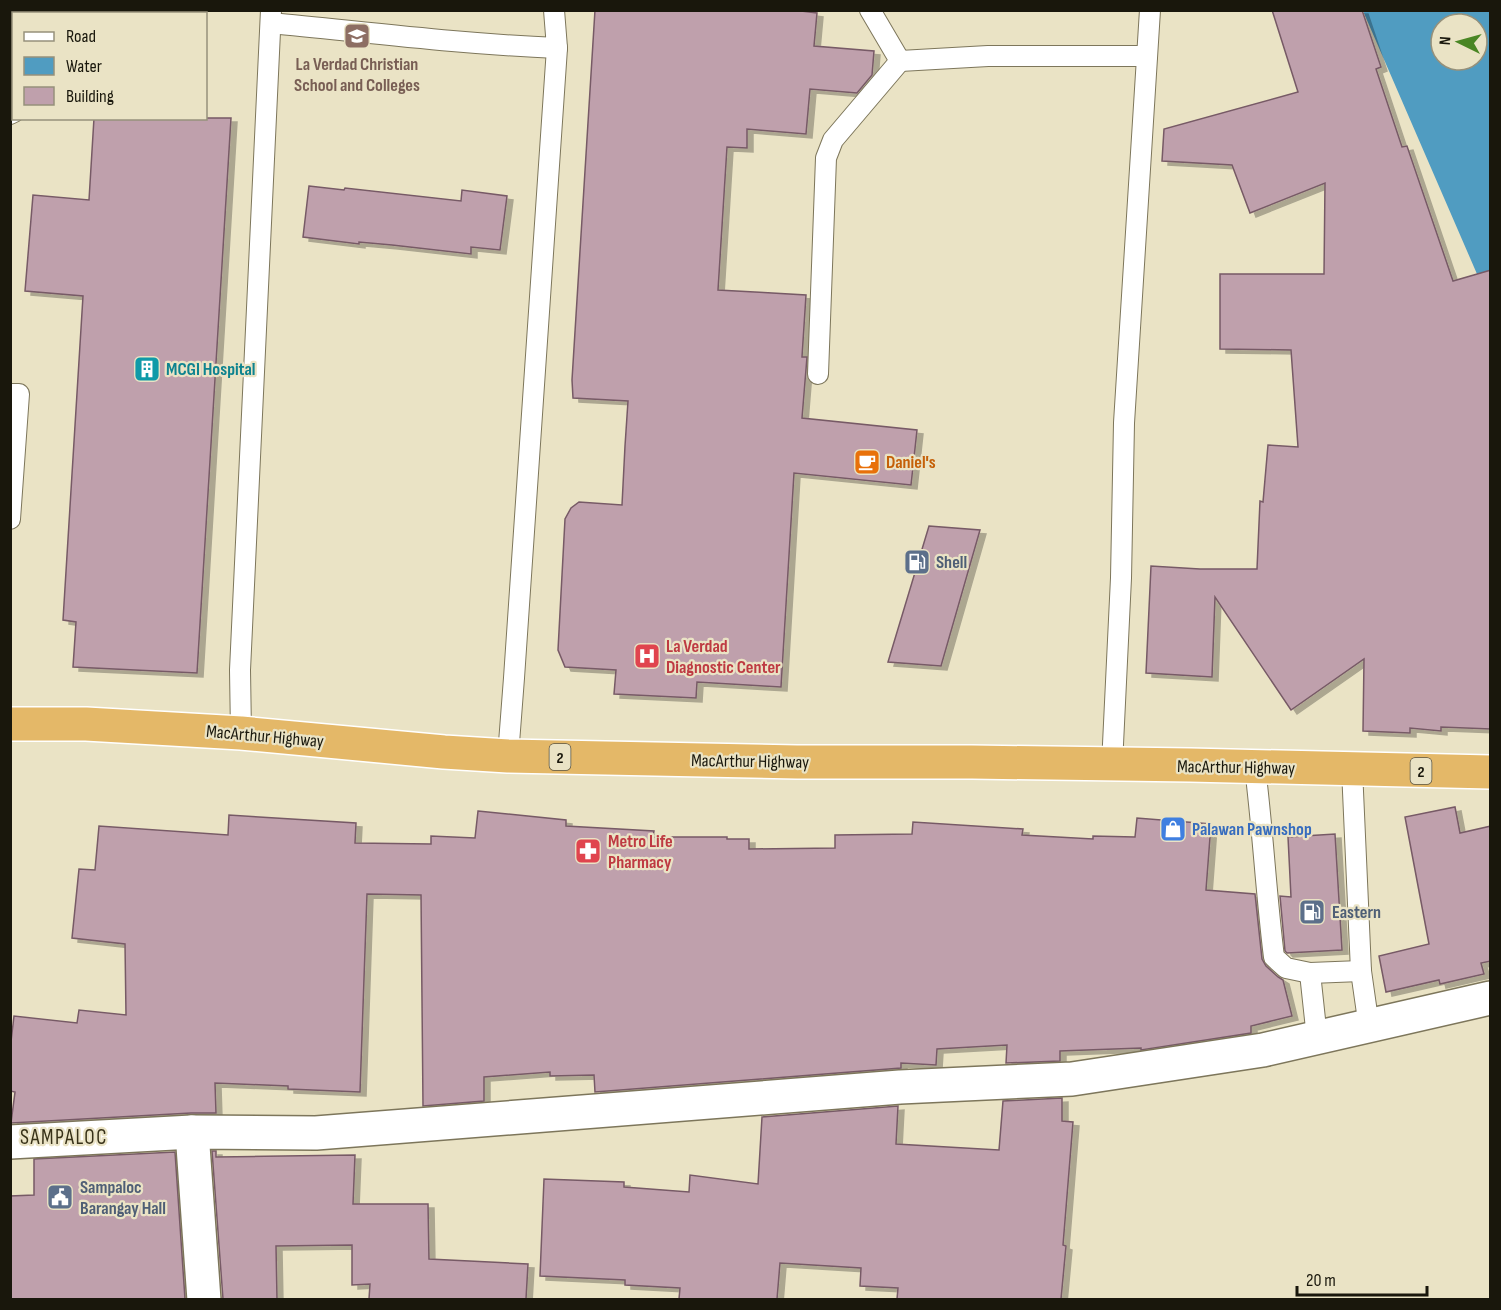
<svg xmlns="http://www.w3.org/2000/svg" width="1501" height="1310" font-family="'Sofia Sans Condensed',sans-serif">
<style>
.water{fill:#509cc1;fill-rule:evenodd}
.building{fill:#bfa0ac;stroke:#775a66;stroke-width:1.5;filter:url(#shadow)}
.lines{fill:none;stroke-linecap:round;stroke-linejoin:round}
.service-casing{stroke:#7d765b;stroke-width:22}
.minor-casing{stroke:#7d765b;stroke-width:36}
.trunk-casing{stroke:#fff;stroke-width:36}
.service{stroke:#fff;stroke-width:20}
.minor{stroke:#fff;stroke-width:33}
.trunk{stroke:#e4b868;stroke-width:33}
.labels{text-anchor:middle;stroke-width:4.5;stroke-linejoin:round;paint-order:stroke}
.shield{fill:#eae3c5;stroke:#585444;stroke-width:1.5}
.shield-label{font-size:16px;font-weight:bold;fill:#19170c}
.education-label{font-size:18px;font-weight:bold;fill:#785e54;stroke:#eae3c5}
.culture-label{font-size:18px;font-weight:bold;fill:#0d838f;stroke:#eae3c5;text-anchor:start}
.food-label{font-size:18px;font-weight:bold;fill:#c56008;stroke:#eae3c5;text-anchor:start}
.service-label{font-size:18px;font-weight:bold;fill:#4e5e75;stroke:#eae3c5;text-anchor:start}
.health-label{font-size:18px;font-weight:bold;fill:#be3a42;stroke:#eae3c5;text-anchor:start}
.street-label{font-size:18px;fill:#19170c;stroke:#eae3c5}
.shop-label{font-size:18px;font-weight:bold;fill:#366cbe;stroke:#eae3c5;text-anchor:start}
.quarter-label{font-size:21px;letter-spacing:1.5px;fill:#373118;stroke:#eae3c5}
</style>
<defs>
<filter id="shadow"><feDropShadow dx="6" dy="4" stdDeviation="0" flood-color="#0004"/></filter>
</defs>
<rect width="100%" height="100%" fill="#eae3c5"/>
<path class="water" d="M 1363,11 L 1490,11 L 1490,304 ZM 1441,24 L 1477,24 L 1477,60 L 1441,60 Z"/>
<g class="building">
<path d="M 595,10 L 793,10 L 817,13 L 814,46 L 874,51 L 872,75 L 857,93 L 810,89 L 806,134 L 747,129 L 747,148 L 727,147 L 718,290 L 806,295 L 802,357 L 807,357 L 802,418 L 917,430 L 911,485 L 794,473 L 781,687 L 697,682 L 696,698 L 614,694 L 616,670 L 565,667 L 558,650 L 565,519 L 571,508 L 579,502 L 622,505 L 625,446 L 628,401 L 573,398 L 572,380 Z"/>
<path d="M 1272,10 L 1362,10 L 1381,67 L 1376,69 L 1402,147 L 1407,146 L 1453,281 L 1491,270 L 1491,729 L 1441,727 L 1441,731 L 1410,728 L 1410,733 L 1363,731 L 1364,659 L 1291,710 L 1215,597 L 1212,677 L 1146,673 L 1151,566 L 1200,569 L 1257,569 L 1260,501 L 1263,502 L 1268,445 L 1298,447 L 1291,350 L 1220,349 L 1220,274 L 1324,274 L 1325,183 L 1250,213 L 1232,165 L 1162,161 L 1164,129 L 1298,92 Z"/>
<path d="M 94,118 L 231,118 L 197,673 L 73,667 L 76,622 L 63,620 L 83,296 L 25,291 L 33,195 L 89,200 Z"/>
<path d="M 309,186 L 344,190 L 345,188 L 461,201 L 462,190 L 507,196 L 500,250 L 471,247 L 471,254 L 392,245 L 359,242 L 359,244 L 303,237 Z"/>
<path d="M 929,526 L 980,530 L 941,666 L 888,662 Z"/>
<path d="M 1455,807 L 1460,833 L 1491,826 L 1491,961 L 1481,963 L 1484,974 L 1440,984 L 1439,980 L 1386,992 L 1379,956 L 1429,944 L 1405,817 Z"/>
<path d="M 478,811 L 566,820 L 566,826 L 654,831 L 653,837 L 727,837 L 727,839 L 749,839 L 749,849 L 835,848 L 835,835 L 912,834 L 913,822 L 1023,829 L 1022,835 L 1093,839 L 1093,836 L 1135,837 L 1137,818 L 1211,824 L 1206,890 L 1255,894 L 1262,959 L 1266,966 L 1278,977 L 1283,980 L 1292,1016 L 1251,1026 L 1251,1033 L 1141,1050 L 1141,1048 L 1060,1051 L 1060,1061 L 1006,1063 L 1007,1045 L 937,1049 L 936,1065 L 901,1063 L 901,1068 L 595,1092 L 594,1075 L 550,1076 L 550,1072 L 484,1077 L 484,1101 L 423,1106 L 421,895 L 367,894 L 360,1092 L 288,1089 L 288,1086 L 215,1083 L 216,1113 L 191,1113 L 11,1123 L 15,1092 L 10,1091 L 10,1050 L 14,1016 L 77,1023 L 79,1010 L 126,1015 L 125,944 L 72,938 L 79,869 L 95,870 L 99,826 L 228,835 L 229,815 L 356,823 L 355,843 L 431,844 L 431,836 L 475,838 Z"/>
<path d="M 1335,834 L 1342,950 L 1287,953 L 1285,951 L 1280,896 L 1291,897 L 1288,837 Z"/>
<path d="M 1062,1098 L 1062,1121 L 1073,1122 L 1063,1245 L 1066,1246 L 1061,1299 L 897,1299 L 898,1288 L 860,1286 L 861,1268 L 780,1263 L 777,1299 L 679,1299 L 680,1288 L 625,1285 L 625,1280 L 540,1276 L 544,1179 L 624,1182 L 624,1187 L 689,1192 L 690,1175 L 758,1184 L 762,1117 L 898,1106 L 896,1144 L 999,1150 L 1003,1101 Z"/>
<path d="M 212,1151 L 216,1151 L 216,1157 L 355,1155 L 353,1204 L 428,1204 L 429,1259 L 528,1264 L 526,1299 L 369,1299 L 370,1284 L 352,1285 L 352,1245 L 276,1246 L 277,1299 L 223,1299 Z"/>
<path d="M 175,1152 L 185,1299 L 11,1299 L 10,1196 L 34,1195 L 34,1159 Z"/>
</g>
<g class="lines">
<defs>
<g id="service">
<path d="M 19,14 L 19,10"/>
<path d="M 62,14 L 64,10"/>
<path d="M 271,23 C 366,32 461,44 557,48 L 554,10"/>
<path d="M 10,40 L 14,31"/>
<path d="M 900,61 L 988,56 L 1147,56"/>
<path d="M 10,114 L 14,112"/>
<path d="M 818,374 L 826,158 L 833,140 L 900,61 L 870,10"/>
<path d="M 10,394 L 19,394 L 10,519"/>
<path d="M 241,733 L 240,670 L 271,10"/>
<path d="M 508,756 L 514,678 L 557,48"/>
<path d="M 1112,765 L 1121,578 L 1124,423 L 1150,10"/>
<path d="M 1255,768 C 1263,831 1266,894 1274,957 L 1286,968 L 1310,973 L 1361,971"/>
<path d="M 1352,769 L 1361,971 L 1369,1027"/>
<path d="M 1310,973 L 1317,1038"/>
</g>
<g id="minor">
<path d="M 192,1132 L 204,1300"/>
<path d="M 10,1142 L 192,1132 L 316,1133 L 900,1087 L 1072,1079 L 1263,1050 L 1490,998"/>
</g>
<path id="trunk" d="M 10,724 L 86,724 L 241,733 L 444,752 L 508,756 L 797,762 L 972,762 L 1190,765 L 1490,772"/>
</defs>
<use href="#service" class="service-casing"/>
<use href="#minor" class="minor-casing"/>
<use href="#trunk" class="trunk-casing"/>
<use href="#service" class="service"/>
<use href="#minor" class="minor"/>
<use href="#trunk" class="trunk"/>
</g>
<defs>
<symbol id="university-square" viewBox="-11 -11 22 22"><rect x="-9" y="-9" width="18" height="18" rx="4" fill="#8d6e63" stroke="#eae3c5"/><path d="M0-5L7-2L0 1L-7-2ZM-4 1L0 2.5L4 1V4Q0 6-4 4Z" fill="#fff"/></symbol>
<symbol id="building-square" viewBox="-11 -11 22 22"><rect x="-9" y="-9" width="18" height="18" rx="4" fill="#0f9aa8" stroke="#eae3c5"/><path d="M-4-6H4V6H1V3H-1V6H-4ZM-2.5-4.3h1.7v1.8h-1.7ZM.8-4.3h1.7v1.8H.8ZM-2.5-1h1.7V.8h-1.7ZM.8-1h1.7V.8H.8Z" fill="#fff"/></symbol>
<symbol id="cafe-square" viewBox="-11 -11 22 22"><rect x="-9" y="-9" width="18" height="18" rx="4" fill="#e8710a" stroke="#eae3c5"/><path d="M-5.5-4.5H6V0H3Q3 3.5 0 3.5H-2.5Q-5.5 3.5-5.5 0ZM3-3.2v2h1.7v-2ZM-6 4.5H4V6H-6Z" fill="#fff"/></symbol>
<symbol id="fuel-square" viewBox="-11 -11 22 22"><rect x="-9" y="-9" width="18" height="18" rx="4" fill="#5c6f8a" stroke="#eae3c5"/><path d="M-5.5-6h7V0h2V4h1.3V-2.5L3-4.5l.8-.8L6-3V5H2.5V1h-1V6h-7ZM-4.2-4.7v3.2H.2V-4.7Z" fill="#fff"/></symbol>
<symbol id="hospital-square" viewBox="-11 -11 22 22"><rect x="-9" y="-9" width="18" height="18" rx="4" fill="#e0444e" stroke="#eae3c5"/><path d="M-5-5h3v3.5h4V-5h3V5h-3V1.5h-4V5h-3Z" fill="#fff"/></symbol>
<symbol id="shop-square" viewBox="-11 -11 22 22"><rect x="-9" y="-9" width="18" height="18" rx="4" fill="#3f7fe0" stroke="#eae3c5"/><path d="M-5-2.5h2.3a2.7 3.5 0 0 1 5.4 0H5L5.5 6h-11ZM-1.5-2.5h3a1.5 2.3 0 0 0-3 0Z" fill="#fff"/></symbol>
<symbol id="pharmacy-square" viewBox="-11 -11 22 22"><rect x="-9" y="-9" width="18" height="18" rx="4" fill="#e0444e" stroke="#eae3c5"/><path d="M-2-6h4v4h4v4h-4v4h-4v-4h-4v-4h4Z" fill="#fff"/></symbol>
<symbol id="civic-square" viewBox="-11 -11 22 22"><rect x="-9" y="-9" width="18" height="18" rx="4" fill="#5c6f8a" stroke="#eae3c5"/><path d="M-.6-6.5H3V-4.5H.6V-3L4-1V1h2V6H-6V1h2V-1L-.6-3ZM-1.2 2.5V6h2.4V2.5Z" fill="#fff"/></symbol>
</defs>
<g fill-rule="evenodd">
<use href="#university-square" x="342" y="21" width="30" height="30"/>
<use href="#building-square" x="132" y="354" width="30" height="30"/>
<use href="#cafe-square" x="852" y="447" width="30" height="30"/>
<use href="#fuel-square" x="902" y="547" width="30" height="30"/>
<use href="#hospital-square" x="632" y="641" width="30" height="30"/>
<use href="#shop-square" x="1158" y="814" width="30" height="30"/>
<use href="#pharmacy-square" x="573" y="836" width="30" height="30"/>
<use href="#fuel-square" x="1297" y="897" width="30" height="30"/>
<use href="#civic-square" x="45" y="1182" width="30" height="30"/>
</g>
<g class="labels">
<g class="shield">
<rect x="549.5" y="744" width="21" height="26" rx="4.5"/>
<rect x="1410.5" y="758" width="21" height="26" rx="4.5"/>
</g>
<g class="shield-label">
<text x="560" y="763">2</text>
<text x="1421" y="777">2</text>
</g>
<g class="education-label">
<text x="357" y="70">La Verdad Christian<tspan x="357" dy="21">School and Colleges</tspan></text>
</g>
<g class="culture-label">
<text x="166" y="375">MCGI Hospital</text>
</g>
<g class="food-label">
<text x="886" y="468">Daniel's</text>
</g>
<g class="service-label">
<text x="936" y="568">Shell</text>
<text x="1332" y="918">Eastern</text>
<text x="80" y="1193">Sampaloc<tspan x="80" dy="21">Barangay Hall</tspan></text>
</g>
<g class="health-label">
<text x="666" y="652">La Verdad<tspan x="666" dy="21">Diagnostic Center</tspan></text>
<text x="608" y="847">Metro Life<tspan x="608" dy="21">Pharmacy</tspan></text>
</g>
<g class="street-label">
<text transform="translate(265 736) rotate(5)" y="6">MacArthur Highway</text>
<text transform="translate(750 761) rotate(1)" y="6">MacArthur Highway</text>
<text transform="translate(1236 767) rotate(1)" y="6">MacArthur Highway</text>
</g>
<g class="shop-label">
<text x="1192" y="835">Palawan Pawnshop</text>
</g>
<g class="quarter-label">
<text x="64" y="1144">SAMPALOC</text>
</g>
</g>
<rect width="1501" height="1310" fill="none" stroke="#19170c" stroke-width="24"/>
<rect x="12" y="12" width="195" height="108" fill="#eae3c5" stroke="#96917b" stroke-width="1.5"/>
<rect x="24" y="32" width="30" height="9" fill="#ffffff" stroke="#96917b" stroke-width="1.5"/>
<text x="66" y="42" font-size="18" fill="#19170c">Road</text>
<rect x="24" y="57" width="30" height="18" fill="#509cc1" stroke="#96917b" stroke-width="1.5"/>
<text x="66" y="72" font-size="18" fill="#19170c">Water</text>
<rect x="24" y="87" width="30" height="18" fill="#bfa0ac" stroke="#96917b" stroke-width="1.5"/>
<text x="66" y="102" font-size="18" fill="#19170c">Building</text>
<g transform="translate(1459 42) rotate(275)"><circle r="28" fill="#eae3c5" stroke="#96917b" stroke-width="1.5"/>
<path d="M0-4.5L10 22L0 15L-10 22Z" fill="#4a8624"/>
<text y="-9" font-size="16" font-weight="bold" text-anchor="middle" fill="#19170c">N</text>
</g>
<path d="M1297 1286v9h130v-9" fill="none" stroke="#19170c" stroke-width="3"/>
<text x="1306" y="1286" font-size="18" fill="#19170c" stroke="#eae3c5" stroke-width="4.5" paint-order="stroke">20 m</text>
</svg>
